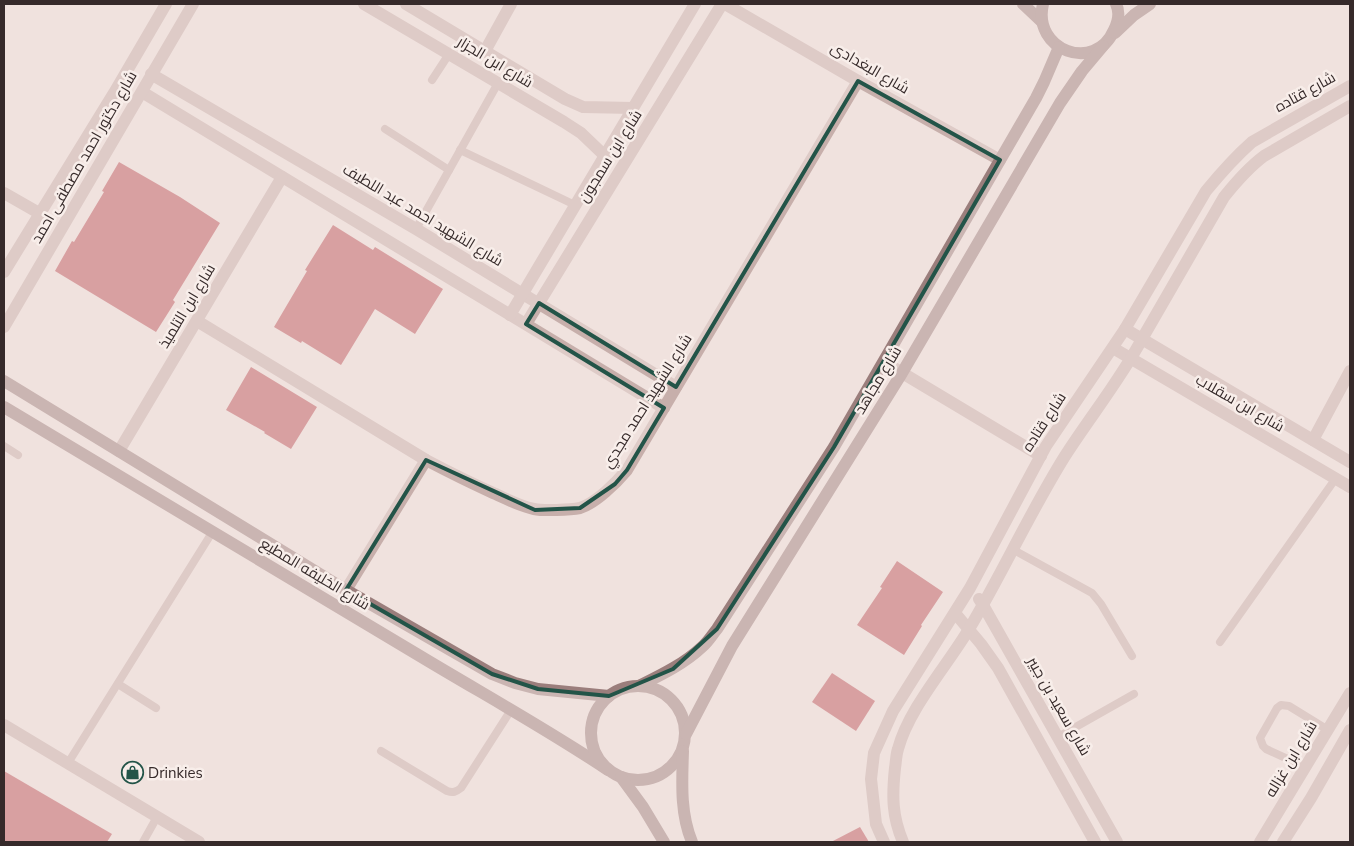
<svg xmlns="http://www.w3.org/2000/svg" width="1354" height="846" font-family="'Nunito Sans',Cairo,sans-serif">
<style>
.building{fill:#bb5158}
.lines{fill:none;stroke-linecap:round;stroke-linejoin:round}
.lane{stroke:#c7afab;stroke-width:8}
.street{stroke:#c7afab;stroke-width:12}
.secondary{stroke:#9b7e7c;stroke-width:12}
.marked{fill:none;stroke:#235448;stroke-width:4;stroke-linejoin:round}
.labels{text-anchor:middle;stroke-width:5;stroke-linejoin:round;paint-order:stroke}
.street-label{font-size:15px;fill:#362a2a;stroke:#f8eeea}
.poi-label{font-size:15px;fill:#362a2a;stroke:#f8eeea;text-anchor:start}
</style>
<rect width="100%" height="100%" fill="#f0e2de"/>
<g class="building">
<path d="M 119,162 L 180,197 L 220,223 L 173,300 L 175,302 L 156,332 L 55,271 L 72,241 L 74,242 L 104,192 L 102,191 Z"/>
<path d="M 333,225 L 373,250 L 375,247 L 443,289 L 415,334 L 375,309 L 341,365 L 302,341 L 301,343 L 274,327 L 307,271 L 305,270 Z"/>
<path d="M 251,367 L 317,407 L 291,449 L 264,433 L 265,432 L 226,410 Z"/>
<path d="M 897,561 L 943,592 L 921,625 L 922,626 L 904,655 L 857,625 L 882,588 L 880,587 Z"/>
<path d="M 832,673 L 875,701 L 856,731 L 812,702 Z"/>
<path d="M 4,771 L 112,834 L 107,842 L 4,842 Z"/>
<path d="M 860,827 L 869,842 L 831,842 Z"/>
</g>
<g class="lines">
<g class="lane">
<path d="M 432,80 L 449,54"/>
<path d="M 385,129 L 449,170"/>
<path d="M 460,150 L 575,205"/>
<path d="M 416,229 L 498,83"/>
<path d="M 4,446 L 18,455"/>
<path d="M 1012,549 L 1092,593 L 1101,604 L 1132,656"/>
<path d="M 1220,642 L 1336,478"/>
<path d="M 118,684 L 156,708"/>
<path d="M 1058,737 L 1134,694"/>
<path d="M 381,751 L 447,791 C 453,793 456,792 461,788 L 511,710"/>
<path d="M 68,763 L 213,531"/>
<path d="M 1305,767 L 1266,749 L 1263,746 L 1260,738 L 1277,708 L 1281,705 L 1289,706 L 1328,730"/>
<path d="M 143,842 L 157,817"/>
</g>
<g class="street">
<path d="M 364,4 L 564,122 L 581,133 L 605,156"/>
<path d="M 406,4 L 565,99 L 583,107 L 633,108"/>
<path d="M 725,4 L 858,81 L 1000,160"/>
<path d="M 485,51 L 511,4"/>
<path d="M 151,74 L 416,229 L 676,387"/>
<path d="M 142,92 L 664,408"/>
<path d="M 4,193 L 39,213"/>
<path d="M 4,272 L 114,93 L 166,4"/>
<path d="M 510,315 L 695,4"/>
<path d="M 197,321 L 426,460 C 447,471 469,482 491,492 C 505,498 519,506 534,509 C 543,511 570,510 580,508 C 596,503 616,483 627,470 L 858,81"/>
<path d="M 526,324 L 722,4"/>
<path d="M 4,327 L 193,4"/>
<path d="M 1125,329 L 1350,462"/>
<path d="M 1113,348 L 1350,487"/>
<path d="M 884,362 L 1041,456"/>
<path d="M 1313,440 L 1350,371"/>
<path d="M 119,451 L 282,177"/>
<path d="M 346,590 L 426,460"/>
<path d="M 979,599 L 983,605 L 1117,842"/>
<path d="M 955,613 L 981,644 L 998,668 L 1095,842"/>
<path d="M 4,725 L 199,842"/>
<path d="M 884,842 L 876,824 L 871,779 L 874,753 L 893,711 L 970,588 L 1046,446 L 1125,329 L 1206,191 C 1220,174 1235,157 1252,142 L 1350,86"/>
<path d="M 903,842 C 892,816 892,796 895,768 C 896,762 896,755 898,749 C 909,708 947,666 969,629 C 1003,572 1030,512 1065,456 C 1090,417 1120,380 1142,339 L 1224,197 C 1236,182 1248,168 1264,156 L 1350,106"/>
<path d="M 1260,842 L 1350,693"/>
<path d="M 1283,842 L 1311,798 L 1350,730"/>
</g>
<g class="secondary">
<path d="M 1023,4 L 1041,21"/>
<path d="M 1043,4 C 1032,50 1095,74 1114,30 C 1118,22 1120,12 1116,4"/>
<path d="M 1115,33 L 1134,15 L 1150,4"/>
<path d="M 4,381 L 346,590 L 492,674 L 515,683 L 538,689 L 609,696"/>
<path d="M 4,407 C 143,489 281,573 420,656 C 483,694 547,729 608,770"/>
<circle cx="638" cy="733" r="47"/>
<path d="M 639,686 C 661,675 684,664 702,647 C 708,642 712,635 717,629 L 834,447 L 1036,98 L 1044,82 L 1059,47"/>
<path d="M 686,734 L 732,646 L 902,373 L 1060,103 L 1082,71 L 1103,46"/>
<path d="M 683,751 C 682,782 680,813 692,842"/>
<path d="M 621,777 L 643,807 L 664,842"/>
</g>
</g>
<path d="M0 0H1354V846H0ZM 858,81 L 1000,160 L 834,447 L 717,629 L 673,669 L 609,696 L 538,689 L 492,674 L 346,590 L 426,460 L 535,510 L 580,508 L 615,484 L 627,470 L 664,408 L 526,324 L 539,303 L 676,387 Z" fill="#f0e2de" fill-opacity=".55" fill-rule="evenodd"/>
<path class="marked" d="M 858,81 L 1000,160 L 834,447 L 717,629 L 673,669 L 609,696 L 538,689 L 492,674 L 346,590 L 426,460 L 535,510 L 580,508 L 615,484 L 627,470 L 664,408 L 526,324 L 539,303 L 676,387 Z"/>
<defs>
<symbol id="shop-ring" viewBox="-11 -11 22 22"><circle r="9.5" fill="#f8eeea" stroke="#235448" stroke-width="1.5"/><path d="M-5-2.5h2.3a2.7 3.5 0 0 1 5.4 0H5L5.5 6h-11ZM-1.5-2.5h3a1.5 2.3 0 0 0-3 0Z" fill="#235448"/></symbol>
</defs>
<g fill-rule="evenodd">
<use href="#shop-ring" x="120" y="760" width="25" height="25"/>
</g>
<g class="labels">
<g class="street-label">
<text transform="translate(495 62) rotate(31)" y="5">شارع ابن الجزار</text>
<text transform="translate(870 68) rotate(30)" y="5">شارع البغدادى</text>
<text transform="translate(1305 92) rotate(-29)" y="5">شارع قتاده</text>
<text transform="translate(610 156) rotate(-58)" y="5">شارع ابن سمجون</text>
<text transform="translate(84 157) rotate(-60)" y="5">شارع دكتور احمد مصطفى احمد</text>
<text transform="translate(423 215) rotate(31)" y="5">شارع الشهيد احمد عبد اللطيف</text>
<text transform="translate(187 306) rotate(-59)" y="5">شارع ابن التلميذ</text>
<text transform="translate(878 380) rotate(-59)" y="5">شارع مجاهد</text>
<text transform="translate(647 401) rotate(-58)" y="5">شارع الشهيد احمد مجدي</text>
<text transform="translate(1240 403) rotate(30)" y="5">شارع ابن سقلاب</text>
<text transform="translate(1044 422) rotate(-57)" y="5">شارع قتاده</text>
<text transform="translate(315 574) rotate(31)" y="5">شارع الخليفه المطيع</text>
<text transform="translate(1059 706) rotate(60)" y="5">شارع سعيد بن جبير</text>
<text transform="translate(1291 759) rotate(-59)" y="5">شارع ابن غزاله</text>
</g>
<g class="poi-label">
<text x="148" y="778">Drinkies</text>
</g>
</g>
<rect width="1354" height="846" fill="none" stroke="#362a2a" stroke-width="10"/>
</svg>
